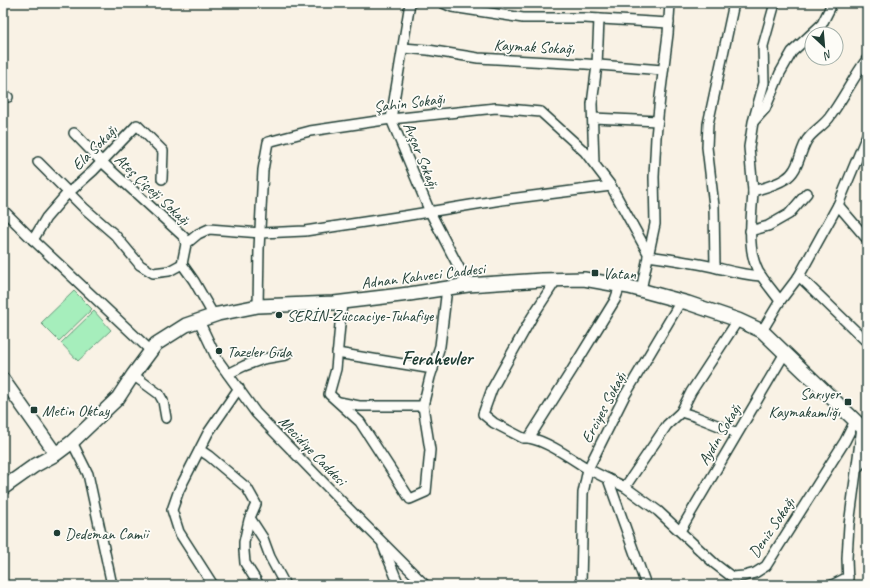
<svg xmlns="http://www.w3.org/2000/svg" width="870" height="588" font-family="Caveat,sans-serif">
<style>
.green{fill:#a6eebc;stroke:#629678}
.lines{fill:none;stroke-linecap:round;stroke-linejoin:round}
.minor-casing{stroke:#1f3d34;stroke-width:12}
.tertiary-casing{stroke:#1f3d34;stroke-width:15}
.secondary-casing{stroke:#1f3d34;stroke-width:16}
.minor{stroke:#fdfcf7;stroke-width:9}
.tertiary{stroke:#fdfcf7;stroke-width:12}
.secondary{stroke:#fdfcf7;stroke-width:13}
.poi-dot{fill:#1f3d34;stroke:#fdfcf7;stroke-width:1.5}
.labels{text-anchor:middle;stroke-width:3.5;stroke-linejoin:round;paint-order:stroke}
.street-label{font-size:16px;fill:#1f3d34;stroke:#fdfcf7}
.poi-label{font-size:16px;fill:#1f3d34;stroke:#fdfcf7;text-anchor:start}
.district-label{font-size:20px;font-weight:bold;fill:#1f3d34;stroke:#fdfcf7}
</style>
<rect width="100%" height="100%" fill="#f9f2e5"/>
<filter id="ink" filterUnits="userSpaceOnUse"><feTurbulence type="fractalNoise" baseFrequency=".025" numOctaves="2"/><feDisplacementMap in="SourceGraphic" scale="8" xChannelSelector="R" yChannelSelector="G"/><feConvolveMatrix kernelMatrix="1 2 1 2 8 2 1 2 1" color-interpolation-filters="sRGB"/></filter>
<g filter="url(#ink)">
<g class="green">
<path d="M 74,291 L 92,309 L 59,341 L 41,323 Z"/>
<path d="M 94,311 L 111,330 L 78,361 L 61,343 Z"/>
</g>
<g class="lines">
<defs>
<g id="minor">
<path d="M 410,3 L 391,119 L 430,212 L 468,285"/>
<path d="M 443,3 L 452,7 L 523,18 L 584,18 L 669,23"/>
<path d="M 403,48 L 428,50 L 478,58 L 586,64 L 663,70"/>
<path d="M 867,59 C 853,78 843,99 829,118 C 823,126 812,132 807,140 C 799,153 799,171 785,179 C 776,185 763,188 753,191 C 752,216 746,247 758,271 C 764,281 773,291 780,301 L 799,276 L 867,342"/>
<path d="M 3,97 L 8,97"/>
<path d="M 593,118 L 658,121"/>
<path d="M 754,121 L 765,109 L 780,73 L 792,52 L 822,24 L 830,8 L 830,3"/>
<path d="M 74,133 L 102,162 L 184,237 L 186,244 L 182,264 L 194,281 L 214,316"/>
<path d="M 38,162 L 84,208 L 115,235 L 140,265 L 153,273 L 169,271 L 182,264"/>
<path d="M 594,163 L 592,104 L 597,65 L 599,19"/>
<path d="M 753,191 L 749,147 L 753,122 L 764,83 L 763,46 L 775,3"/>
<path d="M 838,205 L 867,239"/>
<path d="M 3,210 L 29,236 L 151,351"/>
<path d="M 750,231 L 768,226 L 789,214 L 807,193"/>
<path d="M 33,240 L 46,218 L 65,196 L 93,171 L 137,125 L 163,151 L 162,179"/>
<path d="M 186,244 L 198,234 L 209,229 L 261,233 L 305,231 L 404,216 L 501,200 L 611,186"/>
<path d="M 648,256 C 668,259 689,262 709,266 C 727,270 742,275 761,276"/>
<path d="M 715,267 L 714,206 L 707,147 L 708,124 L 734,3"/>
<path d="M 799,276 L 838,205 L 867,135"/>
<path d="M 556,280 L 532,317 L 492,389 L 483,414 L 494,423 L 523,438 L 529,438 L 572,370 L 615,300 L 620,286"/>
<path d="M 641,290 L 655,224 L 654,177 L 656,137 L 660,97 L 668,34 L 670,3"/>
<path d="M 342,302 L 336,369 L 329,394 L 360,422 L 410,499 L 426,492 L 430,450 L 423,406 L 430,377 L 440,346 L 447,288"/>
<path d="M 258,306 L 259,249 L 263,170 L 268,142 L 310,131 L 391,119 L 496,108 L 541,112 L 585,152 L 611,186 L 648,253"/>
<path d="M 199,321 L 217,359 L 256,413 L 345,505 L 425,585"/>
<path d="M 762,331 L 780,301"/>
<path d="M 337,353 L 433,369"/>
<path d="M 228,374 L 244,366 L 263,359 L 286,355"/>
<path d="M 133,375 L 159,394 L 163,401 L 166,418"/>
<path d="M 339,402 L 359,406 L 423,406"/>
<path d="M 681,412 L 694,416 L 737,433"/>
<path d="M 529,438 C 547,441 572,459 588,469 L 624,397 L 681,301"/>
<path d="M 72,442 L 88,474 L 112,585"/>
<path d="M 200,450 L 209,456 L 247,488 L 256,504 L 249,520 L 244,542 L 244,551 L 245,563 L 259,585"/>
<path d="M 857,468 L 867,457"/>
<path d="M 608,479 L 625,487 L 658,511 L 715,564 L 732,577 L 744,576 L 755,573 L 766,566 L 845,441 L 855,421"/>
<path d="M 625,487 L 667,425 L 681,412 L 691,392 L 738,320"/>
<path d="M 250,518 L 263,538 L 270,557 L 284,583"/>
<path d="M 680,531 L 785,353"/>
<path d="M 383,546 L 399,585"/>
<path d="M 213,585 L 179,532 L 172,510 L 179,490 L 208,433 L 239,388"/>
<path d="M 581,585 L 583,493 L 588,469 L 608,479 L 646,585"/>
<path d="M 832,585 L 848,577"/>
<path d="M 848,585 L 847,558 L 849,525 L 862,427 L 864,426"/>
</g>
<path id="tertiary" d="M 3,379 L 56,454"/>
<path id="secondary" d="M 3,488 L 34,466 L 56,454 L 72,442 L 118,398 L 133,375 L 156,344 L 186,325 L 218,314 L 258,306 L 334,303 L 409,294 L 468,285 L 542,280 L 584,279 L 629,287 L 688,303 L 738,320 L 762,331 L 867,432"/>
</defs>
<use href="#minor" class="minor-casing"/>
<use href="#tertiary" class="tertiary-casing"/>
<use href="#secondary" class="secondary-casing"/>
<use href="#minor" class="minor"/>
<use href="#tertiary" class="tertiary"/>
<use href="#secondary" class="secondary"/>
</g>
</g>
<g class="poi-dot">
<rect x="591" y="269" width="8" height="8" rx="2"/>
<circle cx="279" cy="315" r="4"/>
<circle cx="219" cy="351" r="4"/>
<rect x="844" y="398" width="8" height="8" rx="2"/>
<rect x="30" y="406" width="8" height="8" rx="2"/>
<circle cx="57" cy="533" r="4"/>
</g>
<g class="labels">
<g class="street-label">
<text transform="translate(534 46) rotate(3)" y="6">Kaymak Sokağı</text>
<text transform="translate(409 102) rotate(-7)" y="6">Şahin Sokağı</text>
<text transform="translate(94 147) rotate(-45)" y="6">Ela Sokağı</text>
<text transform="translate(422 155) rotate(68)" y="6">Avşar Sokağı</text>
<text transform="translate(153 189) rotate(43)" y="6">Ateş Çiçeği Sokağı</text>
<text transform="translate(423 275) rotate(-7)" y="6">Adnan Kahveci Caddesi</text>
<text transform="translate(603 407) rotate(-62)" y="6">Erciyes Sokağı</text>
<text transform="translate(719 434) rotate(-59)" y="6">Aydın Sokağı</text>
<text transform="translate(313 450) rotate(46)" y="6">Mecidiye Caddesi</text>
<text transform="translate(771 527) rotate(-56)" y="6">Deniz Sokağı</text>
</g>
<g class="poi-label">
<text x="603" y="279">Vatan</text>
<text x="287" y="321">SERİN-Züccaciye-Tuhafiye</text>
<text x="227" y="357">Tazeler Gıda</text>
<text x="840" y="399" text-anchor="end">Sarıyer<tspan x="840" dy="18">Kaymakamlığı</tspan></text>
<text x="42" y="416">Metin Oktay</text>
<text x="65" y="539">Dedeman Camii</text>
</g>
<g class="district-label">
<text x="437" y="365">Ferahevler</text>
</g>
</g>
<rect width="870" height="588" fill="none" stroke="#fdfcf7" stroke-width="16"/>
<rect x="8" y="8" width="854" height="572" fill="none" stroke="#1f3d34" stroke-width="1.5" filter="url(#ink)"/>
<g transform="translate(824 46) rotate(154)"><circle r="19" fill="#fdfcf7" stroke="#a4b0a9"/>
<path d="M0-3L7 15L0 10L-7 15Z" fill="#1f3d34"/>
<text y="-6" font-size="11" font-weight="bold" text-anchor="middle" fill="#1f3d34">N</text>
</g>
</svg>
